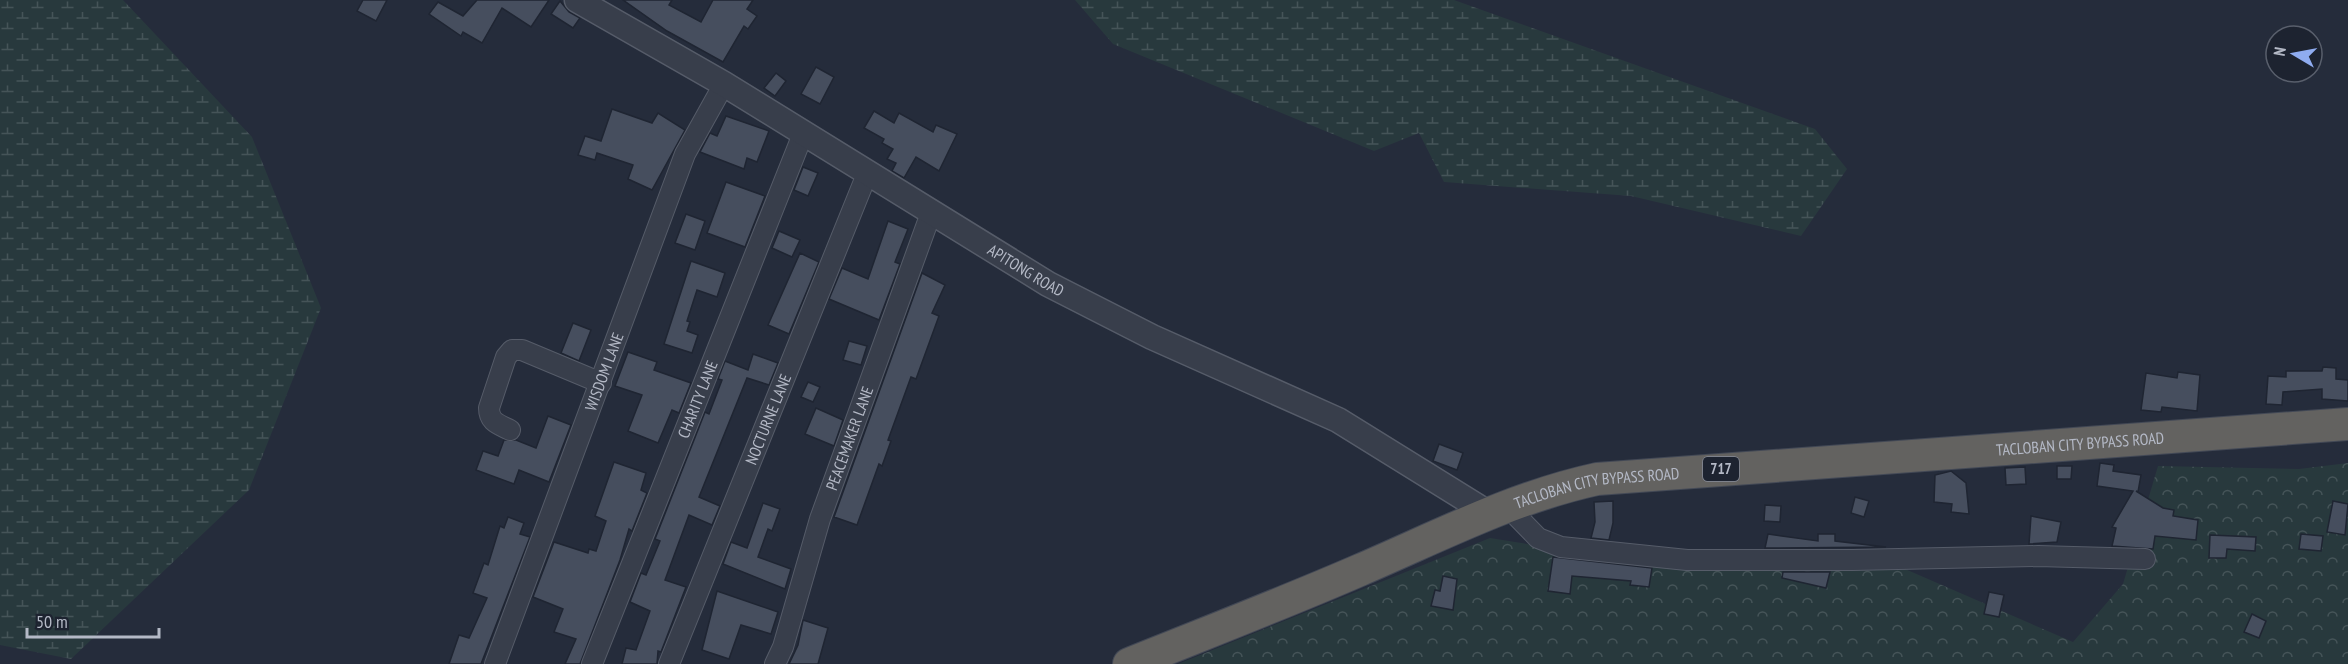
<svg xmlns="http://www.w3.org/2000/svg" width="2348" height="664" font-family="'PT Sans Narrow',sans-serif">
<style>
.forest{fill:url(#forest-crowns)}
.wetland{fill:url(#wetland-marsh)}
.building{fill:#464e5e;stroke:#1f2532;stroke-width:1.5}
.lines{fill:none;stroke-linecap:round;stroke-linejoin:round}
.minor-casing{stroke:#565c69;stroke-width:22}
.tertiary-casing{stroke:#565c69;stroke-width:27}
.trunk-casing{stroke:#434956;stroke-width:34}
.minor{stroke:#383e4b;stroke-width:20}
.tertiary{stroke:#383e4b;stroke-width:24}
.trunk{stroke:#636260;stroke-width:32}
.labels{text-anchor:middle;stroke-width:6;stroke-linejoin:round;paint-order:stroke}
.shield{fill:#1d2330;stroke:#878c99;stroke-width:1.5}
.shield-label{font-size:15px;font-weight:bold;fill:#b4b9c6}
.street-label{font-size:16px;fill:#b4b9c6;stroke:#1d2330}
</style>
<defs>
<pattern id="forest-crowns" width="20" height="18" patternUnits="userSpaceOnUse" patternTransform="scale(1.5)"><rect width="20" height="18" fill="#28393d"/><path d="M2 6a3 3 0 1 1 6 0M12 15a3 3 0 1 1 6 0" fill="none" stroke="#455458"/></pattern>
<pattern id="wetland-marsh" width="20" height="14" patternUnits="userSpaceOnUse" patternTransform="scale(1.5)"><rect width="20" height="14" fill="#28393d"/><path d="M1 5h8M5 5V1M11 12h8M15 12V8" fill="none" stroke="#455458"/></pattern>
</defs>
<rect width="100%" height="100%" fill="#252c3b"/>
<path class="forest" d="M 2348,463 L 2348,664 L 1178,664 L 1490,538 L 1670,567 L 1905,569 L 2073,642 L 2123,584 L 2158,466 L 2299,469 Z"/>
<g class="wetland">
<path d="M 0,0 L 123,0 L 252,137 L 321,308 L 249,490 L 71,659 L 0,645 Z"/>
<path d="M 1075,0 L 1454,0 L 1815,129 L 1847,169 L 1801,236 L 1631,196 L 1444,182 L 1419,133 L 1374,151 L 1113,44 Z"/>
</g>
<g class="building">
<path d="M 363,0 L 387,0 L 376,21 L 357,11 Z"/>
<path d="M 477,0 L 549,0 L 531,27 L 502,8 L 482,43 L 463,32 L 461,36 L 429,14 L 438,2 L 463,16 Z"/>
<path d="M 623,0 L 672,0 L 669,5 L 701,22 L 713,0 L 753,0 L 747,9 L 757,16 L 748,29 L 744,26 L 723,62 L 667,31 Z"/>
<path d="M 560,1 L 569,12 L 580,18 L 573,28 L 551,14 Z"/>
<path d="M 816,67 L 834,77 L 820,104 L 801,94 Z"/>
<path d="M 776,73 L 786,81 L 775,96 L 764,88 Z"/>
<path d="M 612,109 L 652,123 L 658,113 L 685,130 L 652,190 L 628,179 L 633,165 L 597,153 L 595,160 L 578,155 L 585,136 L 601,141 Z"/>
<path d="M 874,111 L 894,123 L 899,113 L 933,132 L 936,125 L 957,134 L 939,171 L 916,157 L 904,178 L 892,171 L 896,163 L 887,159 L 893,149 L 882,143 L 884,139 L 864,128 Z"/>
<path d="M 726,116 L 769,131 L 757,162 L 747,158 L 744,169 L 700,152 L 710,133 L 717,136 Z"/>
<path d="M 803,167 L 818,173 L 808,196 L 794,190 Z"/>
<path d="M 726,182 L 765,196 L 745,247 L 707,233 Z"/>
<path d="M 686,214 L 705,221 L 695,250 L 675,243 Z"/>
<path d="M 888,221 L 908,229 L 895,262 L 900,264 L 879,320 L 829,299 L 842,268 L 868,279 Z"/>
<path d="M 779,231 L 800,240 L 792,257 L 772,248 Z"/>
<path d="M 800,253 L 819,262 L 789,334 L 768,325 Z"/>
<path d="M 691,261 L 725,273 L 717,297 L 697,290 L 687,321 L 690,322 L 687,331 L 698,335 L 692,353 L 664,344 Z"/>
<path d="M 922,273 L 945,285 L 932,313 L 939,316 L 916,379 L 911,377 L 888,440 L 891,441 L 882,466 L 879,464 L 857,525 L 834,517 Z"/>
<path d="M 573,323 L 591,330 L 579,361 L 561,353 Z"/>
<path d="M 849,341 L 867,346 L 861,365 L 843,360 Z"/>
<path d="M 628,352 L 657,362 L 654,370 L 691,383 L 679,413 L 672,410 L 658,443 L 628,431 L 642,395 L 615,386 Z"/>
<path d="M 753,354 L 778,363 L 769,385 L 747,378 L 699,497 L 720,506 L 712,525 L 689,515 L 665,580 L 686,587 L 661,652 L 658,651 L 657,664 L 622,664 L 626,648 L 636,650 L 650,611 L 630,602 L 641,573 L 646,575 L 660,541 L 655,539 L 705,412 L 709,414 L 722,380 L 718,379 L 725,361 L 748,370 Z"/>
<path d="M 2323,367 L 2336,368 L 2336,379 L 2348,380 L 2348,401 L 2322,399 L 2322,389 L 2283,392 L 2282,405 L 2266,404 L 2268,376 L 2286,377 L 2286,371 L 2322,371 Z"/>
<path d="M 2178,372 L 2200,375 L 2197,411 L 2162,407 L 2161,412 L 2141,410 L 2146,373 L 2177,378 Z"/>
<path d="M 808,382 L 820,387 L 813,402 L 801,397 Z"/>
<path d="M 816,408 L 843,420 L 834,446 L 805,434 Z"/>
<path d="M 548,416 L 571,425 L 549,482 L 519,470 L 514,484 L 476,470 L 483,451 L 498,456 L 504,440 L 516,440 L 536,448 Z"/>
<path d="M 1439,444 L 1463,453 L 1457,470 L 1433,461 Z"/>
<path d="M 614,462 L 646,473 L 641,490 L 647,493 L 632,531 L 629,529 L 620,560 L 580,664 L 565,664 L 576,639 L 554,632 L 563,609 L 533,597 L 554,542 L 588,553 L 589,549 L 596,551 L 606,521 L 595,516 Z"/>
<path d="M 2100,463 L 2114,465 L 2113,471 L 2141,475 L 2138,492 L 2136,491 L 2163,508 L 2174,510 L 2173,516 L 2198,520 L 2196,540 L 2155,536 L 2153,549 L 2112,546 L 2116,528 L 2112,527 L 2133,491 L 2097,486 Z"/>
<path d="M 2057,466 L 2072,466 L 2071,479 L 2057,479 Z"/>
<path d="M 2025,467 L 2026,484 L 2006,485 L 2005,468 Z"/>
<path d="M 1951,471 L 1966,483 L 1969,514 L 1951,512 L 1952,504 L 1934,502 L 1935,475 Z"/>
<path d="M 1855,497 L 1869,501 L 1864,517 L 1851,513 Z"/>
<path d="M 1613,501 L 1613,523 L 1609,540 L 1591,538 L 1595,522 L 1594,502 Z"/>
<path d="M 2333,501 L 2348,504 L 2345,535 L 2327,532 Z"/>
<path d="M 763,503 L 780,509 L 772,531 L 768,529 L 758,557 L 791,569 L 785,589 L 723,564 L 731,542 L 747,548 Z"/>
<path d="M 1765,505 L 1781,506 L 1780,522 L 1764,521 Z"/>
<path d="M 2031,516 L 2061,522 L 2057,542 L 2029,544 Z"/>
<path d="M 508,517 L 524,523 L 520,534 L 530,537 L 481,664 L 449,664 L 459,635 L 469,638 L 487,598 L 473,593 L 484,563 L 488,565 L 500,526 L 504,528 Z"/>
<path d="M 1768,534 L 1818,541 L 1818,534 L 1835,534 L 1835,541 L 1886,547 L 1765,548 Z"/>
<path d="M 2301,534 L 2323,536 L 2321,551 L 2299,549 Z"/>
<path d="M 2210,535 L 2256,537 L 2255,551 L 2227,549 L 2226,558 L 2209,558 Z"/>
<path d="M 1553,557 L 1652,568 L 1649,587 L 1630,585 L 1631,581 L 1572,576 L 1570,594 L 1548,591 Z"/>
<path d="M 1783,572 L 1830,572 L 1826,588 L 1782,578 Z"/>
<path d="M 1443,576 L 1457,579 L 1453,610 L 1431,606 L 1435,590 L 1440,591 Z"/>
<path d="M 717,591 L 778,612 L 771,634 L 741,625 L 729,659 L 702,650 Z"/>
<path d="M 1989,592 L 2004,595 L 1999,617 L 1984,614 Z"/>
<path d="M 2252,614 L 2266,621 L 2259,638 L 2244,632 Z"/>
<path d="M 803,620 L 828,628 L 818,664 L 789,664 L 798,645 Z"/>
</g>
<g class="lines">
<defs>
<g id="minor">
<path d="M 510,430 C 498,424 489,422 489,408 L 506,357 L 512,350 L 522,350 L 601,383"/>
<path d="M 1506,505 L 1538,538 L 1561,547 L 1687,560 L 1853,560 L 2038,556 L 2145,559"/>
<path id="s1" d="M 495,664 L 685,154 L 724,84"/>
<path id="s2" d="M 592,664 L 803,134"/>
<path id="s3" d="M 669,664 L 867,174"/>
<path id="s4" d="M 775,664 L 783,647 L 820,519 L 931,213"/>
</g>
<g id="tertiary">
<path id="s5" d="M 577,0 L 724,84 L 1048,284 L 1152,337 L 1338,420 L 1488,513"/>
</g>
<g id="trunk">
<path id="s6" d="M 1129,664 C 1206,633 1284,603 1360,570 C 1439,536 1514,497 1597,479 L 2348,424"/>
</g>
</defs>
<use href="#minor" class="minor-casing"/>
<use href="#tertiary" class="tertiary-casing"/>
<use href="#trunk" class="trunk-casing"/>
<use href="#minor" class="minor"/>
<use href="#tertiary" class="tertiary"/>
<use href="#trunk" class="trunk"/>
</g>
<g class="labels">
<rect class="shield" x="1703" y="457" width="36" height="24" rx="4.5"/>
<g class="shield-label">
<text x="1721" y="474">717</text>
</g>
<g class="street-label">
<text dy="6" stroke="none"><textPath href="#s5" startOffset="524">APITONG ROAD</textPath></text>
<text dy="6" stroke="none"><textPath href="#s1" startOffset="312">WISDOM LANE</textPath></text>
<text dy="6" stroke="none"><textPath href="#s2" startOffset="285">CHARITY LANE</textPath></text>
<text dy="6" stroke="none"><textPath href="#s3" startOffset="264">NOCTURNE LANE</textPath></text>
<text dy="6" stroke="none"><textPath href="#s4" startOffset="238">PEACEMAKER LANE</textPath></text>
<text dy="6" stroke="none"><textPath href="#s6" startOffset="988">TACLOBAN CITY BYPASS ROAD</textPath></text>
<text dy="6" stroke="none"><textPath href="#s6" startOffset="502">TACLOBAN CITY BYPASS ROAD</textPath></text>
</g>
</g>
<g transform="translate(2294 54) rotate(280)"><circle r="28" fill="#1d2330" stroke="#595f6c" stroke-width="1.5"/>
<path d="M0-4.5L10 22L0 15L-10 22Z" fill="#8facf0"/>
<text y="-9" font-size="16" font-weight="bold" text-anchor="middle" fill="#b4b9c6">N</text>
</g>
<path d="M27 628v9h132v-9" fill="none" stroke="#b4b9c6" stroke-width="3"/>
<text x="36" y="628" font-size="18" fill="#b4b9c6" stroke="#1d2330" stroke-width="4.5" paint-order="stroke">50 m</text>
</svg>
